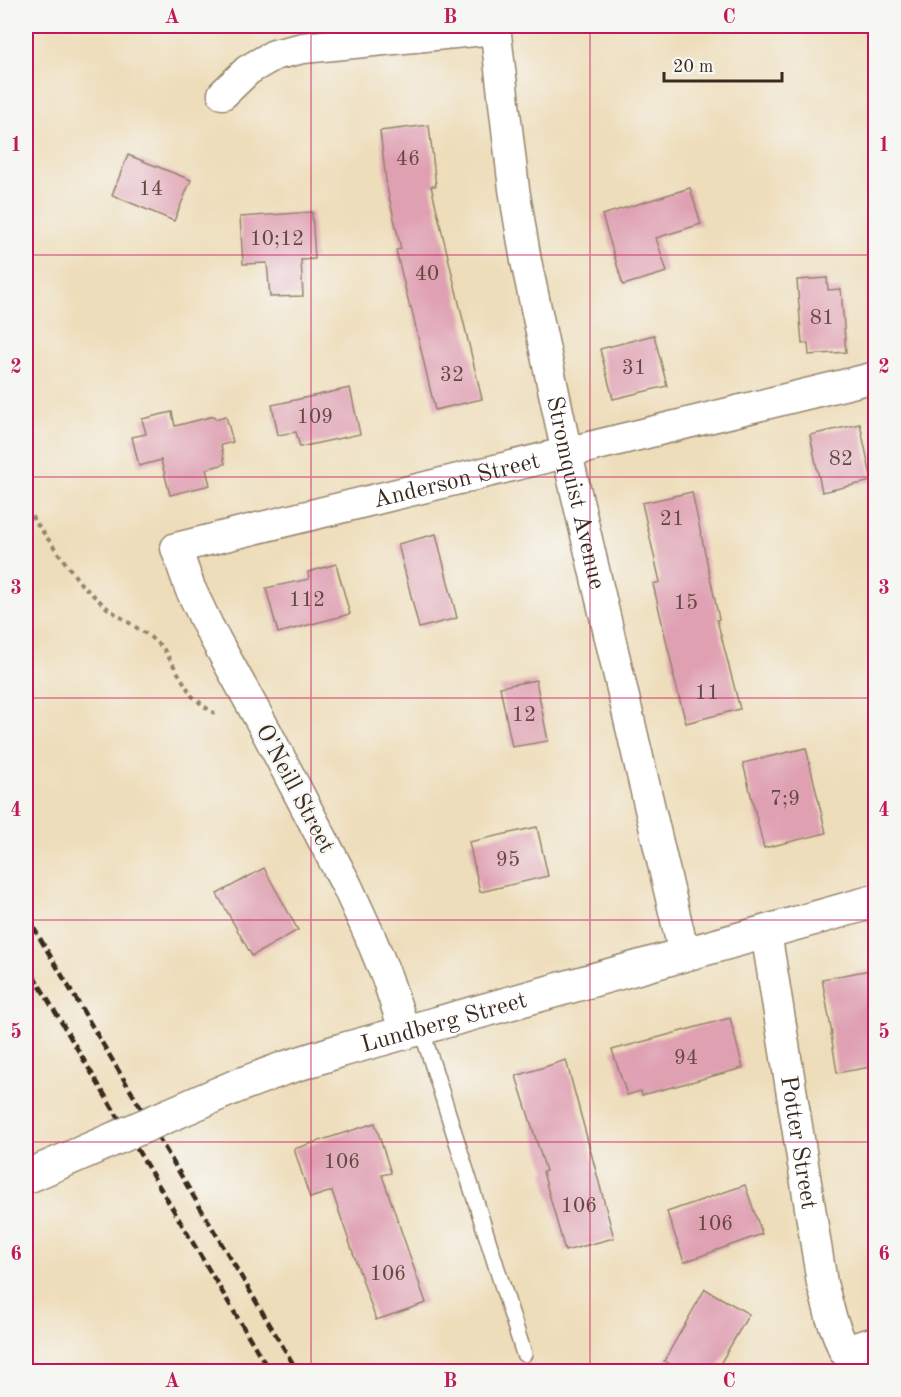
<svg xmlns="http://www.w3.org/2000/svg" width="901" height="1397" font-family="'Old Standard TT',serif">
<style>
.building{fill:#dfa0b2}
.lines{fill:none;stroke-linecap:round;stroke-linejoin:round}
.service-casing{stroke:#94846c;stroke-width:18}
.minor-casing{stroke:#94846c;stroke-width:33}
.tertiary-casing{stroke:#94846c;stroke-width:36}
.path{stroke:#94846c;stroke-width:4;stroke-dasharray:4.5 4.5;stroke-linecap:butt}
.service{stroke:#fff;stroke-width:15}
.minor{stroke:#fff;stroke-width:30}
.tertiary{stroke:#fff;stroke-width:33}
.rail{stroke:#3b2a1e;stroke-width:4.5;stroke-dasharray:9 4.5;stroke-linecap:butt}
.tertiary-bridge-casing{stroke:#94846c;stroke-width:36;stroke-linecap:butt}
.tertiary-bridge{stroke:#fff;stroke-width:33}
.grid{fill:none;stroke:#c2185b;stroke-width:1.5;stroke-opacity:0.55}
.labels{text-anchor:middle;stroke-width:4.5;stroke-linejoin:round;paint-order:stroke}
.number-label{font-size:21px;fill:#644843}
.street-label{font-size:24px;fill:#3b2a1e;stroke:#f6f6f2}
.neatline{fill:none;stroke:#c2185b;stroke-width:2}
.grid-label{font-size:20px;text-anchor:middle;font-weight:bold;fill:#c2185b}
</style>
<rect width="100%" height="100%" fill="#f6f6f2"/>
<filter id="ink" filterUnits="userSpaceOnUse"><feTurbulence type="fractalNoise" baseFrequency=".0167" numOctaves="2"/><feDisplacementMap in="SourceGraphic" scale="12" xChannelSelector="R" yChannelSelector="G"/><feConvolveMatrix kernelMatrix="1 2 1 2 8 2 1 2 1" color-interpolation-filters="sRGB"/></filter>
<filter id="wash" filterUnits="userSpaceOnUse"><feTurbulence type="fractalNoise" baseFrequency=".008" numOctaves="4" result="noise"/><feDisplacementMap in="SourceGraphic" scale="24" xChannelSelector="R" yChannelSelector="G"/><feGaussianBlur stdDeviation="1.35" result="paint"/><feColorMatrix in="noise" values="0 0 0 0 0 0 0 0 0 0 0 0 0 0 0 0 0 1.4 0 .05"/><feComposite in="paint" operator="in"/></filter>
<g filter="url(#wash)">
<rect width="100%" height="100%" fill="#eeddba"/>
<g id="blocks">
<g class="building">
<path d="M 429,125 L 436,186 L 431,186 L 482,399 L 435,410 L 411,307 L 410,308 L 396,250 L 401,249 L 387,188 L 380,131 Z"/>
<path d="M 128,155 L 191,180 L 174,221 L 112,195 Z"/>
<path d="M 690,188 L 701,224 L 656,238 L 667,272 L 623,285 L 602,215 Z"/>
<path d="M 312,212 L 315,259 L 301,260 L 303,296 L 270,297 L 267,263 L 243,264 L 240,217 Z"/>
<path d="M 827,278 L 828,290 L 841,289 L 846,352 L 809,355 L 808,343 L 802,344 L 797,280 Z"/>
<path d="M 654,335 L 667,386 L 613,399 L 600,349 Z"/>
<path d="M 350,388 L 360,434 L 300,447 L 296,432 L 278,435 L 272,405 Z"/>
<path d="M 172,412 L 175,426 L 214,416 L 215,419 L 226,416 L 233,442 L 221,445 L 225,464 L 206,469 L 210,485 L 170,495 L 161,460 L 139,466 L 132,437 L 146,434 L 142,419 Z"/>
<path d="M 860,424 L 872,481 L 822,492 L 810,435 Z"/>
<path d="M 692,492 L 719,619 L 717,620 L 740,709 L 686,723 L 673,674 L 674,674 L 653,584 L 660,582 L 642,503 Z"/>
<path d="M 436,534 L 457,618 L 419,628 L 398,544 Z"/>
<path d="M 336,564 L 350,614 L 278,633 L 266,588 L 309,579 L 308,572 Z"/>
<path d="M 536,680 L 548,741 L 512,747 L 500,687 Z"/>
<path d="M 806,748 L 826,833 L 764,848 L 743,763 Z"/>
<path d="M 537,827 L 548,876 L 480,892 L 469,842 Z"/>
<path d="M 264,868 L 298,930 L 252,956 L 217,894 Z"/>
<path d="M 876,969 L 876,1066 L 837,1073 L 831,1034 L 832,1034 L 822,979 Z"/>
<path d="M 730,1018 L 743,1068 L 642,1095 L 641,1091 L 627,1095 L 612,1050 Z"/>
<path d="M 566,1060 L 614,1238 L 565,1251 L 543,1172 L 546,1171 L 516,1076 Z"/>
<path d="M 375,1123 L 391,1173 L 382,1175 L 426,1303 L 376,1320 L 332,1191 L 310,1198 L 294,1149 Z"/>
<path d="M 745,1185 L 762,1234 L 684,1262 L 667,1212 Z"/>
<path d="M 705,1289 L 749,1314 L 716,1371 L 684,1371 L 664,1361 Z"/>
</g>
</g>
</g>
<g filter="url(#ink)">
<use href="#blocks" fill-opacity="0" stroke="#94846c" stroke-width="1.5"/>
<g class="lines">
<defs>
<path id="service" d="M 421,1028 L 524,1354"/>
<g id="minor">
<path id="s1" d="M 495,26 L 514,189 L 526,261 L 567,454 L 684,954"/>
<path d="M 223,94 L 248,70 L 274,55 L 303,48 L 495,29"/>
<path id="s2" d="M 766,932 L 822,1283 L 831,1317 L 844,1351 L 876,1342"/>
<path id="s3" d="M 405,1032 L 387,978 L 369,934 L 347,886 L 265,729 L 208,626 L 190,588 L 176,548 L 876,377"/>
</g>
<g id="tertiary">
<path id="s4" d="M 232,1088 L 282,1069 L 342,1050 L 876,901"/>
</g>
</defs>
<use href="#service" class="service-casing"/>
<use href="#minor" class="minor-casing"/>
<use href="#tertiary" class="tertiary-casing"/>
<path class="path" d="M 26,509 L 81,584 L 107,608 L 149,636 L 163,648 L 192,696 L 210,711 L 215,713"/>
<use href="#service" class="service"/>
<use href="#minor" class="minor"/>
<use href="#tertiary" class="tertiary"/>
<g class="rail">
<path d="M 26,915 L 298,1372"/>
<path d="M 26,963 L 270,1372"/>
</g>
<defs>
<path id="tertiary-bridge" d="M 26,1177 L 232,1088"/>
</defs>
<use href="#tertiary-bridge" class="tertiary-bridge-casing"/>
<use href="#tertiary-bridge" class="tertiary-bridge"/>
</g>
</g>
<path class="grid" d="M 311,26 L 311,1372M 590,26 L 590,1372M 26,255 L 876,255M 26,477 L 876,477M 26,698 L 876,698M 26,920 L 876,920M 26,1142 L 876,1142"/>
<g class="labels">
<g class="number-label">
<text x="408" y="165">46</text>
<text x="151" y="195">14</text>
<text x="277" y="245">10;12</text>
<text x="427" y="280">40</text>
<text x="822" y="324">81</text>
<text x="634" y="374">31</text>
<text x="452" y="381">32</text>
<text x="315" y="423">109</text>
<text x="841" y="465">82</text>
<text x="672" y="525">21</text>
<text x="307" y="606">112</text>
<text x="686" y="609">15</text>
<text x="707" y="699">11</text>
<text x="524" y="721">12</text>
<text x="785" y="805">7;9</text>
<text x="508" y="866">95</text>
<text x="686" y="1064">94</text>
<text x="342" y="1168">106</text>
<text x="579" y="1212">106</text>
<text x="715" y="1230">106</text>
<text x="388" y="1280">106</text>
</g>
<g class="street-label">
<text dy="8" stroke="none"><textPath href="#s3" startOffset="825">Anderson Street</textPath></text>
<text dy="8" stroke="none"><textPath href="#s1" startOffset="474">Stromquist Avenue</textPath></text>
<text transform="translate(296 788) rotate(62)" y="8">O'Neill Street</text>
<text dy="8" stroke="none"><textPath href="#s4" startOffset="222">Lundberg Street</textPath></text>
<text dy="8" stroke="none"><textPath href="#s2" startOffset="213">Potter Street</textPath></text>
</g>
</g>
<rect width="901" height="1397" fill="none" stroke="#f6f6f2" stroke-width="66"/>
<path d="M664 72v9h118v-9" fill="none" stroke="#3b2a1e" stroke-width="3"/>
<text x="673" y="72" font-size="18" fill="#3b2a1e" stroke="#f6f6f2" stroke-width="4.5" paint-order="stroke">20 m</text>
<rect x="33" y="33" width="835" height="1331" class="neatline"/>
<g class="grid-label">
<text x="172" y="23">A</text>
<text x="450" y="23">B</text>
<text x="729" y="23">C</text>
<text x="16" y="151">1</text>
<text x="884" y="151">1</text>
<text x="16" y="373">2</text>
<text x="884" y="373">2</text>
<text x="16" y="594">3</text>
<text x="884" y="594">3</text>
<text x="16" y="816">4</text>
<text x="884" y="816">4</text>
<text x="16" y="1038">5</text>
<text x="884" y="1038">5</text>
<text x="16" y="1260">6</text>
<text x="884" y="1260">6</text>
<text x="172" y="1387">A</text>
<text x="450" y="1387">B</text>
<text x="729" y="1387">C</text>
</g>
</svg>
